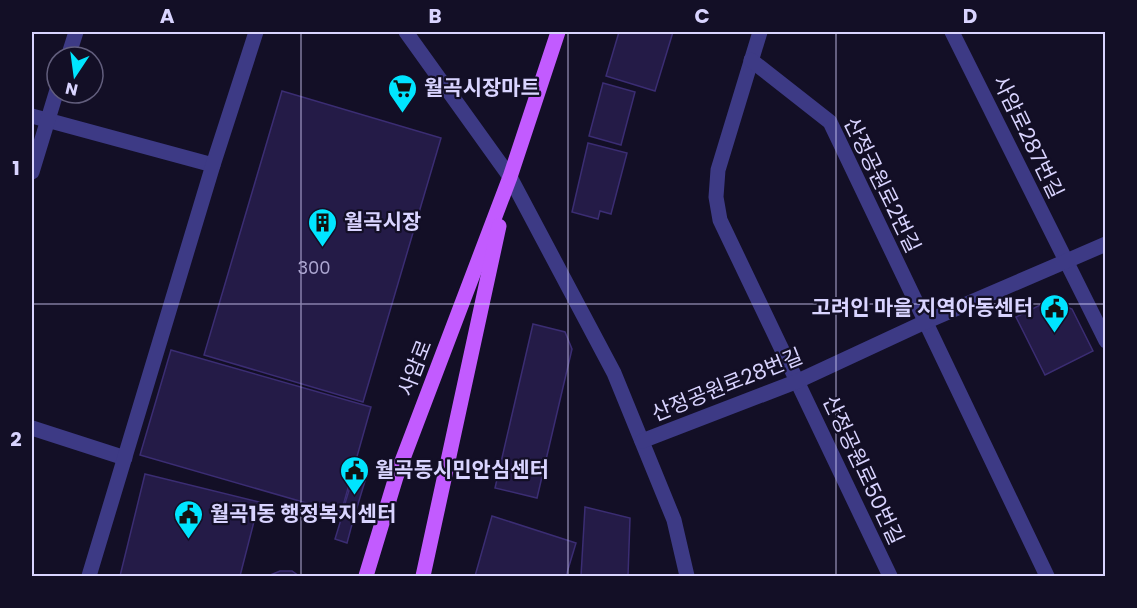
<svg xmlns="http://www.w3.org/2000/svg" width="1137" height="608" font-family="Poppins,'Noto Sans KR',sans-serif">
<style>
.building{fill:#241b47;stroke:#3b2d73;stroke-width:1.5}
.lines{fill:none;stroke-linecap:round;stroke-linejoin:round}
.street{stroke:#3d3a85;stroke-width:15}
.primary{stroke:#c25bff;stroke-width:15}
.grid{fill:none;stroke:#d9d4ff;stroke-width:1.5;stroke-opacity:0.55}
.labels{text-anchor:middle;stroke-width:4.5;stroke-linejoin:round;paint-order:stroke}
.number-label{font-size:18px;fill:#aca6d1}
.poi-label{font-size:21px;font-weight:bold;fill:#d9d4ff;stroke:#130f26;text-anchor:start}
.street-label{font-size:21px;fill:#d9d4ff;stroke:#130f26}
.neatline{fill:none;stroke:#d9d4ff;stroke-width:2}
.grid-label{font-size:20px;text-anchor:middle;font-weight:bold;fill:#d9d4ff}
</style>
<rect width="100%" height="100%" fill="#130f26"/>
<g class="building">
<path d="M 619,32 L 673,32 L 655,91 L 606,76 Z"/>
<path d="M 603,83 L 635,92 L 621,145 L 589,136 Z"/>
<path d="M 282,91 L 441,138 L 363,402 L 204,355 Z"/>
<path d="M 588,143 L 627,153 L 611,214 L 600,211 L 598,219 L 572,212 Z"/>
<path d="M 1050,300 L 1072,309 L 1093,351 L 1045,375 L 1016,317 Z"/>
<path d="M 533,324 L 565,332 L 572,349 L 537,498 L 495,488 Z"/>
<path d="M 171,350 L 371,407 L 341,513 L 140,455 Z"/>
<path d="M 145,474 L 259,502 L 240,576 L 120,576 Z"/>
<path d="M 353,477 L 365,481 L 355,514 L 343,510 Z"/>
<path d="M 585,507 L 630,518 L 628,576 L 581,576 Z"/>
<path d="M 343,513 L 354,517 L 347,543 L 335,539 Z"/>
<path d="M 492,516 L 576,543 L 566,576 L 475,576 Z"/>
<path d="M 280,571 L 292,571 L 299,576 L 268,576 Z"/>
</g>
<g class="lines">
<g class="street">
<path d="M 406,32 L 510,177 L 614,373 L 674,520 L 687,576"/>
<path d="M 760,32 L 718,170 L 716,197 L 720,220 L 890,576"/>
<path d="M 952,32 L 1106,341"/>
<path d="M 68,57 L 76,32"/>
<path d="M 751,60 L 830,122 L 1047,576"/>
<path d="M 32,116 L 213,165"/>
<path d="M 32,172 L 57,90"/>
<path d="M 32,428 L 125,458"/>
<path d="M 642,441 L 798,381 L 925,322 L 1106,244"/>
<path d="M 89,576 L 213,165 L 256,32"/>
</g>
<g class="primary">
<path d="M 366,576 L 396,477 L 510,177 L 558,32"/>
<path d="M 423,576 L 499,226"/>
</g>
</g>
<path class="grid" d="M 301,32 L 301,576M 568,32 L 568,576M 836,32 L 836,576M 32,304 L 1106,304"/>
<defs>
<symbol id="supermarket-pin" viewBox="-11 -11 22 30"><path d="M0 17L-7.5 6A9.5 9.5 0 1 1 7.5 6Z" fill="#00e5ff" stroke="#130f26"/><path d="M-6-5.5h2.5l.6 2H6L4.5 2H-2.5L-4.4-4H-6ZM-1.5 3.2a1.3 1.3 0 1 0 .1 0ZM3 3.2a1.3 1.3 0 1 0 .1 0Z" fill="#111"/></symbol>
<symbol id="building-pin" viewBox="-11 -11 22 30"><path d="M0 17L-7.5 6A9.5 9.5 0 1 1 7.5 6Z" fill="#00e5ff" stroke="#130f26"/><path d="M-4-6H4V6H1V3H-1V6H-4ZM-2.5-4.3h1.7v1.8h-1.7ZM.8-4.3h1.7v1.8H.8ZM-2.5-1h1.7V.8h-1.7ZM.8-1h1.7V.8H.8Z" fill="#111"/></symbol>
<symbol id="civic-pin" viewBox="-11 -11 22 30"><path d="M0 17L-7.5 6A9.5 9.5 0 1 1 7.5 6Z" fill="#00e5ff" stroke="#130f26"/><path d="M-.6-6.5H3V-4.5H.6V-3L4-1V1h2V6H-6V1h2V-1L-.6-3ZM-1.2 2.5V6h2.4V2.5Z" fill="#111"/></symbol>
</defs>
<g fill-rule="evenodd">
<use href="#supermarket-pin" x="386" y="72" width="33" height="45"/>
<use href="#building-pin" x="306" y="206" width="33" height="45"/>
<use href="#civic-pin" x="1038" y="292" width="33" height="45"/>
<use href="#civic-pin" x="338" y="454" width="33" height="45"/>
<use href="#civic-pin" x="172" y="498" width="33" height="45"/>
</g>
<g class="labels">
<g class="number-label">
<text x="314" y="274">300</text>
</g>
<g class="poi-label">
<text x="424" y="95">월곡시장마트</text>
<text x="344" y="229">월곡시장</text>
<text x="1033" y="315" text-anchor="end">고려인 마을 지역아동센터</text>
<text x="375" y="477">월곡동시민안심센터</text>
<text x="210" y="521">월곡1동 행정복지센터</text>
</g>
<g class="street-label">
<text transform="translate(1028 137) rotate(64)" y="7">사암로287번길</text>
<text transform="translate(882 185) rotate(64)" y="7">산정공원로2번길</text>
<text transform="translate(415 368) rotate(-69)" y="7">사암로</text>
<text transform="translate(727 385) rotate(-22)" y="7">산정공원로28번길</text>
<text transform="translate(863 470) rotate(65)" y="7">산정공원로50번길</text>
</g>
</g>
<rect width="1137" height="608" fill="none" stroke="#130f26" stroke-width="66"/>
<g transform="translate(75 75) rotate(193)"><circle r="28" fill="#130f26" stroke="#625e7d" stroke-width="1.5"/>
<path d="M0-4.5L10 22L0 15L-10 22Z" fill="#00e5ff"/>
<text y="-9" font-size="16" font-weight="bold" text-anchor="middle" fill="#d9d4ff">N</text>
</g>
<rect x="33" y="33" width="1071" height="542" class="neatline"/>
<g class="grid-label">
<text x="167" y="23">A</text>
<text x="435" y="23">B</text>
<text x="702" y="23">C</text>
<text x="970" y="23">D</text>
<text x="16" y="175">1</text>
<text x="16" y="446">2</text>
</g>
</svg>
